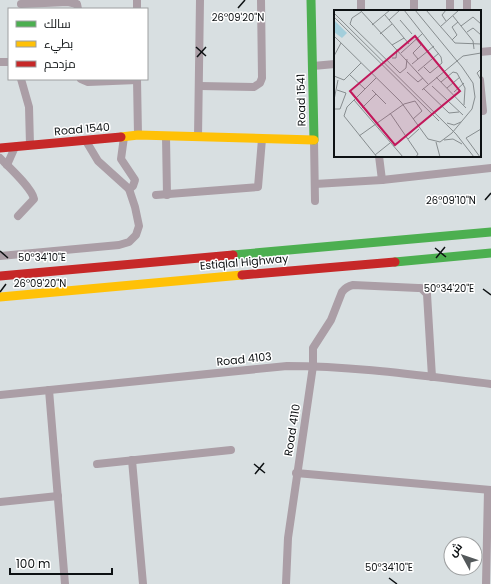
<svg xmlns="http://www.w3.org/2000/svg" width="491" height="584" font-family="Poppins,Cairo,sans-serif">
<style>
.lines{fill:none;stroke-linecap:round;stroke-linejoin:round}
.street{stroke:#ab9ea6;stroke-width:8}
.fast{stroke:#4caf50;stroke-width:9}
.slow{stroke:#ffc107;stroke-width:9}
.jam{stroke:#c62828;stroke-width:9}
.ticks{fill:none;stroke:#0d1113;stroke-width:1.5}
.labels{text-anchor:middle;stroke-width:3;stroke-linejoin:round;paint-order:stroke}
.street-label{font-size:11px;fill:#0d1113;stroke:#fff}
.inset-road{fill:none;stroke:#878d8f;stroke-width:1}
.view{fill:#c2185b;fill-opacity:0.15;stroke:#c2185b;stroke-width:2}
.inset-edge{fill:none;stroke:#0d1113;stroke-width:2}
.ticks-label{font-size:10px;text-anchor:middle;fill:#0d1113;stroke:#fff;stroke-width:3;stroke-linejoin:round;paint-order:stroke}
</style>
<rect width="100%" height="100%" fill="#d8dfe1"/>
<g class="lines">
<g class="street">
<path d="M 361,0 L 361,11"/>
<path d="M 414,0 L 414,11"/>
<path d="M 21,4 L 68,2 L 77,4 L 78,9"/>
<path d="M 137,9 L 137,0"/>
<path d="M 450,11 L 450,0"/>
<path d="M 467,11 L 467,0"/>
<path d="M 480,52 L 491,51"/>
<path d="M 0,62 L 9,62"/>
<path d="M 313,66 L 335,64"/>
<path d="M 21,79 L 29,107 L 30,145"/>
<path d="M 81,79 L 88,82 L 137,80"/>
<path d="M 137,79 L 138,135"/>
<path d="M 480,80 L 483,111"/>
<path d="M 200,86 L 254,87 L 260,83 L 262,78 L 261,0"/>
<path d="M 124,137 L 121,159 L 135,180 L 133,186 L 129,189"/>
<path d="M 166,137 L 167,195"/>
<path d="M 198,137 L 200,0"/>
<path d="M 314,140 L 315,201"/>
<path d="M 379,156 L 382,180"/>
<path d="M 0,158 C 9,167 32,188 34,199 L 18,216"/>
<path d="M 7,165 L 15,147"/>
<path d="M 315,184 L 382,180 L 491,168"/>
<path d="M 156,195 L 258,187 L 262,139"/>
<path d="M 0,256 L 119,245 L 129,242 L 136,235 L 139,226 L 135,207 L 129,189 L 98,161 L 86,141"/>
<path d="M 49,390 L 65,584"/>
<path d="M 0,395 L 287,366 C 355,366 423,376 491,384"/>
<path d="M 132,460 L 143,584"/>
<path d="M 97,464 L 231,450"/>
<path d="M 296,473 L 491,490"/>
<path d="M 0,502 L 58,496"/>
<path d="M 286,584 L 288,538 L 313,366 L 313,348 L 331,320 L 342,292 C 345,288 348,286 353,285 L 418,288 L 421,288 L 427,294 L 432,377"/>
<path d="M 486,584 L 488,490"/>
</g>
<g class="fast">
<path d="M 311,0 L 314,140"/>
<path d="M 233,255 L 491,232"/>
<path d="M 395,262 L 491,253"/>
</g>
<g class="slow">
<path d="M 121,137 L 138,135 L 314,140"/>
<path d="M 0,297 L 242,275"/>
</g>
<g class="jam">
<path d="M 0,148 L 121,137"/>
<path d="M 242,275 L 395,262"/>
<path d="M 0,276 L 233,255"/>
</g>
</g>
<path class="ticks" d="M 238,8 L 245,0M 196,47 L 206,56M 197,57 L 206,47M 485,200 L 491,193M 435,248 L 446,257M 0,251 L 8,258M 436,258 L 445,247M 483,289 L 491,295M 0,292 L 6,284M 254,464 L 265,473M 255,474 L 264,463M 389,578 L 397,584"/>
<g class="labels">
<g class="street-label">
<text transform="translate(301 100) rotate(-91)" y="4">Road 1541</text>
<text transform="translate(82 129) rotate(-5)" y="4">Road 1540</text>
<text transform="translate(244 262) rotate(-5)" y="4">Estiqlal Highway</text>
<text transform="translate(244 359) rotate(-6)" y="4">Road 4103</text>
<text transform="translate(292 430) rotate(-81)" y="4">Road 4110</text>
</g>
</g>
<g transform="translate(334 10)">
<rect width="147" height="147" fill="#d8dfe1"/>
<path d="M 0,10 L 13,23 L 8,28 L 0,22 Z" fill="#a3cedb"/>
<path class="inset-road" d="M 26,0 L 94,74M 70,0 L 107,47 L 108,53 L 96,63 L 90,57M 81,0 L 128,57 L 139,73 L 141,87 L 138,99 L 118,123M 92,0 L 121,33 L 147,34M 27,2 L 18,8 L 16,14 L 66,63 L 72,58 L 73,49M 0,3 L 122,124 L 140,147M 51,5 L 75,34M 119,6 L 139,31 L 140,39M 0,7 L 105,111M 55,10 L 66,0M 66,10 L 78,24M 112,11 L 108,5 L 112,0M 38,15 L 56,0M 127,16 L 139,7 L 147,14M 106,17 L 125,0M 133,22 L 139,18 L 147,25M 46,24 L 58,14M 0,26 L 67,92 L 94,129 L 106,132 L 118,123M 82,29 L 87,35 L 79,43 L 84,49M 118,30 L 123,25 L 118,17 L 124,12M 58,35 L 70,28M 67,43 L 88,24M 0,46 L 7,33M 58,48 L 62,48 L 63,39M 78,54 L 100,36M 147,59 L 143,63 L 147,70M 84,61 L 105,43M 73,62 L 84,72 L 89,68M 16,65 L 31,79M 0,66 L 10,70 L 27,53M 102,67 L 132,98M 42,68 L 13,97 L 10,106 L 43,147M 107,72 L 119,62 L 123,63 L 131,78 L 130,95M 98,76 L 129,105M 89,78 L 115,103 L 125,102M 113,78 L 126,67M 38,80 L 52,94M 88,80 L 129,46 L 147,43M 120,82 L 130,73M 0,90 L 4,70M 20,90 L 69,147M 0,99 L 6,99 L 12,83 L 3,80M 27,99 L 42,84M 56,103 L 84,144 L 82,147M 113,113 L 120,115 L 127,112M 25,126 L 70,94 L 81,91 L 88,101 L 79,109M 74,129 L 85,119M 110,130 L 119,129 L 128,134M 102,132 L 106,147M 59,136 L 72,126M 41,145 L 56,133M 146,147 L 132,128 L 147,119"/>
<path class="view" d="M 81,26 L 126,81 L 61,135 L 16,81 Z"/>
<rect width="147" height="147" class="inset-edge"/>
</g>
<g class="ticks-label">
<text x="238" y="21">26°09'20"N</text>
<text x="451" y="204">26°09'10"N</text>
<text x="42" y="261">50°34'10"E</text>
<text x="40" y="287">26°09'20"N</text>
<text x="449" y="292">50°34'20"E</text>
<text x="389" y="571">50°34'10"E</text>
</g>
<rect x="8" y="8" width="140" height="72" fill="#ffffff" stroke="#9ea0a1"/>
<rect x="16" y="21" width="20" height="6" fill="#4caf50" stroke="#9ea0a1"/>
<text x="44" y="28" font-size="12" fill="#0d1113">سالك</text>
<rect x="16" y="41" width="20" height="6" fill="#ffc107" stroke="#9ea0a1"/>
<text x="44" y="48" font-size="12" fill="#0d1113">بطيء</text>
<rect x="16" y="61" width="20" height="6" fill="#c62828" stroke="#9ea0a1"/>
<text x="44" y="68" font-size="12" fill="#0d1113">مزدحم</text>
<g transform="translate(463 556) rotate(310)"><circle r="19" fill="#ffffff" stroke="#9ea0a1"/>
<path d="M0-3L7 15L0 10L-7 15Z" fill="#54595b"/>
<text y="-6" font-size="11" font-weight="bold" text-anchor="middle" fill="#0d1113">ش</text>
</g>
<path d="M10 568v6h102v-6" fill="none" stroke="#0d1113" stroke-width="2"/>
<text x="16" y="568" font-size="12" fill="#0d1113" stroke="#ffffff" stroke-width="3" paint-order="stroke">100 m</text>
</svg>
